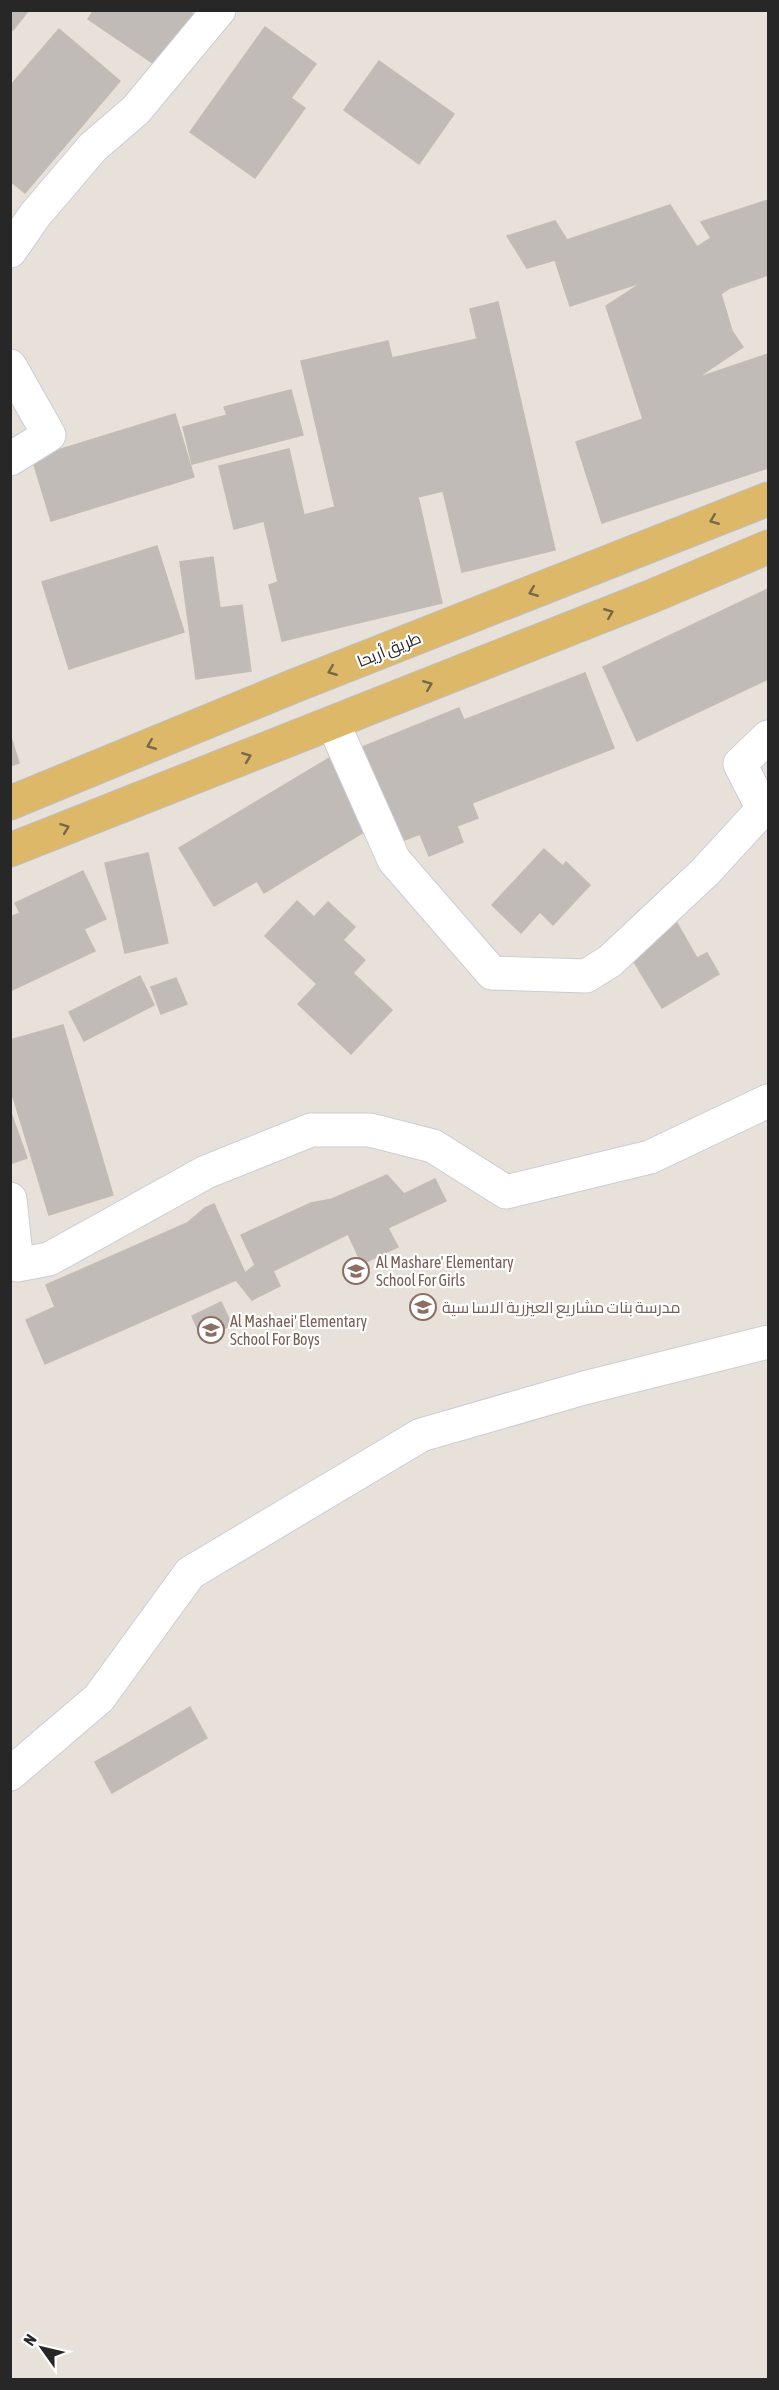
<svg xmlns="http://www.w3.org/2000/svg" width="779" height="2390" font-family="'Asap Condensed',Cairo,sans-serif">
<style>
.building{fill:#c0bbb7;stroke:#c3bcb4;stroke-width:1.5}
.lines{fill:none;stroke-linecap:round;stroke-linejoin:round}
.minor-casing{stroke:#c9cdd7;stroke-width:35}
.major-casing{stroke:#bebebe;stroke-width:35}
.minor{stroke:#fff;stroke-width:33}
.major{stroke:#deb869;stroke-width:33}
.oneway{stroke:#796845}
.labels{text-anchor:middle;stroke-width:4.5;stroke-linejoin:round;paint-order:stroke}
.street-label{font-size:16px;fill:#272727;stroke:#fff}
.education-label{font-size:16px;fill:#785e54;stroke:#fff;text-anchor:start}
</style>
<rect width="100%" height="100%" fill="#e8e1da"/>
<g class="building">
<path d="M 10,10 L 29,10 L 13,30 L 10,28 Z"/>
<path d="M 94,10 L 188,10 L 193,14 L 157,66 L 88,19 Z"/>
<path d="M 265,27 L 316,64 L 291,98 L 305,108 L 255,178 L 190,132 Z"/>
<path d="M 59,29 L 120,81 L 25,193 L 10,181 L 10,86 Z"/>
<path d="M 379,61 L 454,114 L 419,164 L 344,110 Z"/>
<path d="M 768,200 L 768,275 L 730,288 L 721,294 L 732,331 L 743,347 L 697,378 L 768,354 L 768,468 L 602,523 L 576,442 L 643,419 L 606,306 L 643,282 L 570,306 L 555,260 L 527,268 L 507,236 L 555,221 L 567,240 L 670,205 L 697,247 L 711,238 L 701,222 Z"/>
<path d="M 498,302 L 555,550 L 462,572 L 443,491 L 418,497 L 442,603 L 282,641 L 269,585 L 278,582 L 264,521 L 234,529 L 219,466 L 289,449 L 304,515 L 335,507 L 301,361 L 388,341 L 392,358 L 477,339 L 470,309 Z"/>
<path d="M 291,390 L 303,435 L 192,464 L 183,427 L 227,415 L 224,407 Z"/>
<path d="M 175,414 L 194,477 L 51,521 L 32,458 Z"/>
<path d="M 157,546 L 184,632 L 69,669 L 42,582 Z"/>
<path d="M 213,557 L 220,608 L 242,605 L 251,671 L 196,679 L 180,562 Z"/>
<path d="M 768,589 L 768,679 L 637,741 L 603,667 Z"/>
<path d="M 585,673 L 614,748 L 472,803 L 478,818 L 457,826 L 463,842 L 429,856 L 420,834 L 397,843 L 360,748 L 459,708 L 464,720 Z"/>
<path d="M 10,734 L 19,763 L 10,766 Z"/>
<path d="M 331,757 L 372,827 L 264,893 L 257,881 L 214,906 L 179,848 Z"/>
<path d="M 544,849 L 563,866 L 566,862 L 590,885 L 553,925 L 540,912 L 521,933 L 492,905 Z"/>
<path d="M 148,853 L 168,943 L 125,953 L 105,863 Z"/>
<path d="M 83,871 L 106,919 L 84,929 L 95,951 L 10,991 L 10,917 L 20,913 L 15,903 Z"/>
<path d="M 297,901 L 314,917 L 328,902 L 355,927 L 343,940 L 365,960 L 353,973 L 392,1010 L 351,1054 L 298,1004 L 317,984 L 265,936 Z"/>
<path d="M 677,923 L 697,958 L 707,953 L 719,974 L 662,1008 L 628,952 Z"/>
<path d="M 140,976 L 154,1005 L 84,1041 L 69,1012 Z"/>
<path d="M 176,978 L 187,1004 L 161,1014 L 151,987 Z"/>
<path d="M 63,1025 L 113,1195 L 49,1215 L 10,1087 L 10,1040 Z"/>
<path d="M 10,1110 L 27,1158 L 10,1164 Z"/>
<path d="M 387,1175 L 404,1194 L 435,1179 L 446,1201 L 388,1228 L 398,1247 L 362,1264 L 348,1234 L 273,1271 L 280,1286 L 252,1300 L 236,1280 L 45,1364 L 26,1320 L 55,1307 L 46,1285 L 187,1223 L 205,1208 L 214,1204 L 245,1273 L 255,1265 L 241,1235 L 311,1203 L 332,1199 Z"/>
<path d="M 221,1302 L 232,1325 L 202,1339 L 192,1316 Z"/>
<path d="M 190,1707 L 207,1738 L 112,1793 L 95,1762 Z"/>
</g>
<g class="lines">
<defs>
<g id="minor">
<path d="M 10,251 L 35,215 L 93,147 L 136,110 L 219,10"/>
<path d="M 10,366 L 49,435 L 10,459"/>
<path d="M 333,723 L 394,860 L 492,973 L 586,976 L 610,961 L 705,872 L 763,809 L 740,764 L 768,737"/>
<path d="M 10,1199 L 17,1265 L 49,1259 L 206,1172 L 311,1130 L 370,1130 L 433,1146 L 506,1192 L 650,1157 L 768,1101"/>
<path d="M 10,1774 L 99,1698 L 190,1573 L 421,1435 L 584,1388 L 768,1342"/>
</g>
<g id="major">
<path d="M 10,803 L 294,686 L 768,499"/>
<path d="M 10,850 L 650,597 L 768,547"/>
</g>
</defs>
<use href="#minor" class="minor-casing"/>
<use href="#major" class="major-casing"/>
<use href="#minor" class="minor"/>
<use href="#major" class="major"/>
</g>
<defs><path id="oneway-chevron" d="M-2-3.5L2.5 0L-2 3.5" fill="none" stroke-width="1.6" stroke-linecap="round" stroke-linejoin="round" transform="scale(1.5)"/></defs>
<g class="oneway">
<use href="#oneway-chevron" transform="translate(714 520) rotate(158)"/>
<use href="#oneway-chevron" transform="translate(533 592) rotate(158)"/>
<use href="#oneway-chevron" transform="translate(609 613) rotate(-22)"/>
<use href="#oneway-chevron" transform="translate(332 671) rotate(158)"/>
<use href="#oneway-chevron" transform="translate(428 685) rotate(-22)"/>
<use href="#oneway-chevron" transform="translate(151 745) rotate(158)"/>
<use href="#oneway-chevron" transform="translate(247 757) rotate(-21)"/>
<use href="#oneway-chevron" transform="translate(65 828) rotate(-21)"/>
</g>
<defs>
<symbol id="school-ring" viewBox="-11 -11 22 22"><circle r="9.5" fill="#fff" stroke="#8d6e63" stroke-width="1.5"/><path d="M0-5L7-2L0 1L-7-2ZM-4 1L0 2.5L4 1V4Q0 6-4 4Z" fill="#8d6e63"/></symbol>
</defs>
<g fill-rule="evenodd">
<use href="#school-ring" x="341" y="1256" width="30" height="30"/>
<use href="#school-ring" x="408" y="1292" width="30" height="30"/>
<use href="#school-ring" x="196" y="1315" width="30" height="30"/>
</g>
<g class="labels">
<g class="street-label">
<text transform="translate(389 649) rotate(-22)" y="6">طريق أريحا</text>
</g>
<g class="education-label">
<text x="376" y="1268">Al Mashare' Elementary<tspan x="376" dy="18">School For Girls</tspan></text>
<text x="442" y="1313">مدرسة بنات مشاريع العيزرية الاسا سية</text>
<text x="230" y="1327">Al Mashaei' Elementary<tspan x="230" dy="18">School For Boys</tspan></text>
</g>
</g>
<rect width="779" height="2390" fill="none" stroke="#272727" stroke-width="24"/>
<g transform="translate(42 2348) rotate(304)" stroke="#ffffff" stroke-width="4.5" paint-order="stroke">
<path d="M0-4.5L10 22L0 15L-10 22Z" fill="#272727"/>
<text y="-9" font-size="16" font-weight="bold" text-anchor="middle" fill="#272727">N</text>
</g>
</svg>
